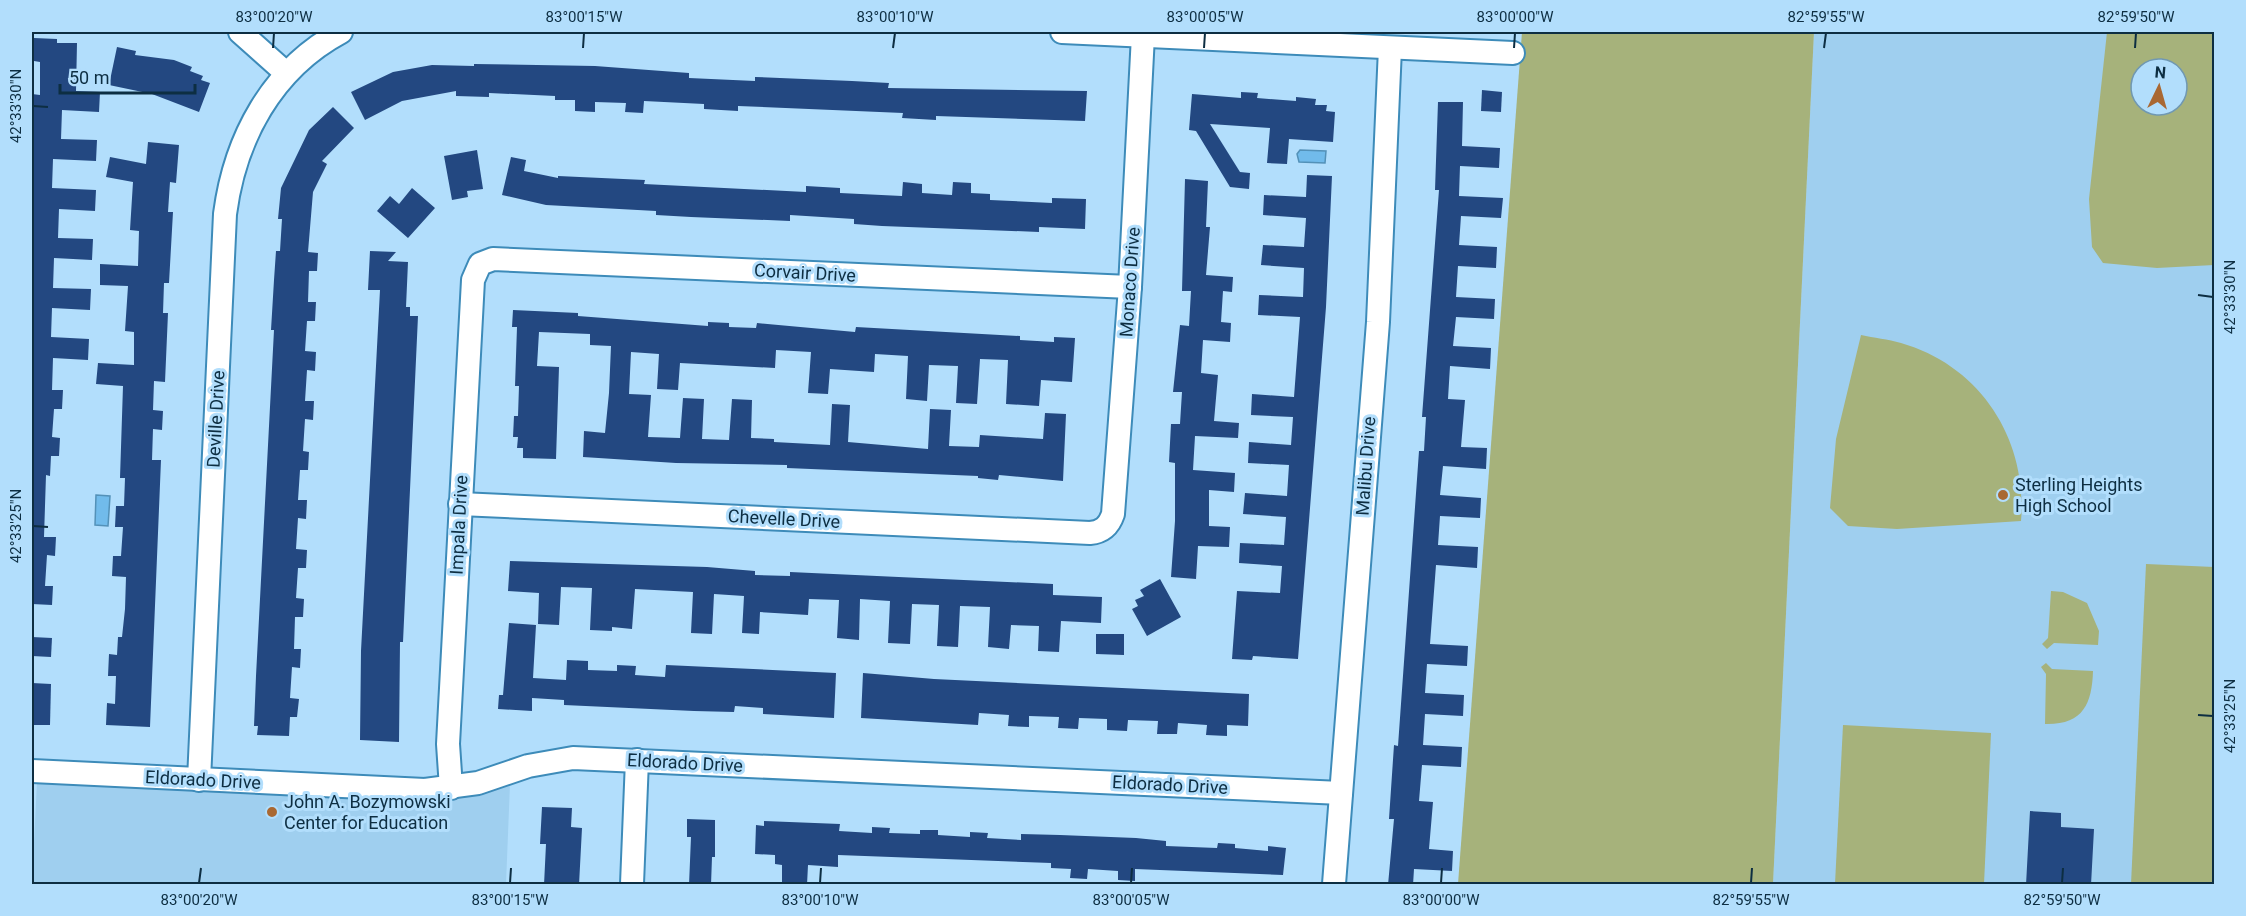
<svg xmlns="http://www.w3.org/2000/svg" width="2246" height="916" font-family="Roboto,sans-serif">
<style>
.built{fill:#9fcfef;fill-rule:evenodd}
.green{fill:#a6b27b;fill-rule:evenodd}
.water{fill:#71bbeb;stroke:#5391b8;stroke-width:1.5}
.building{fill:#234881}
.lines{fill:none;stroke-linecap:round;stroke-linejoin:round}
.minor-casing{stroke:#3d8bb9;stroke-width:26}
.minor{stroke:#fff;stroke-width:22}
.ticks{fill:none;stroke:#0d2e42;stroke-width:2}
.poi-dot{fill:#a96832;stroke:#b2defc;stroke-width:2}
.labels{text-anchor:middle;stroke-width:6;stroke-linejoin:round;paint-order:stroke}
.street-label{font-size:18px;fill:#0d2e42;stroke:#b2defc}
.poi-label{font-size:18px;fill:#0d2e42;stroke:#b2defc;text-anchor:start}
.neatline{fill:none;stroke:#0d2e42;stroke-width:2}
.ticks-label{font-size:15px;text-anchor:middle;fill:#0d2e42}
</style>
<rect width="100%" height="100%" fill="#b2defc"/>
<g class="built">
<path d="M 1814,32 L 2214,32 L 2214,884 L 1773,884 ZM 2141,69 L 2177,69 L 2177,105 L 2141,105 Z"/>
<path d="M 511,759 L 506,884 L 32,884 L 38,761 L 422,779 L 472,772 Z"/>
</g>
<g class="green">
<path d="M 1522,32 L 1814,32 L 1773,884 L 1458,884 Z"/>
<path d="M 2107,32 L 2214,32 L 2214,265 L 2157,268 L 2103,263 L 2092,247 L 2089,199 ZM 2141,69 L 2177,69 L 2177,105 L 2141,105 Z"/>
<path d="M 1861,335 C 1874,338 1888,339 1901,343 C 1981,366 2028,440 2021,521 L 1897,529 L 1848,526 L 1830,508 L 1836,439 Z"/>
<path d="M 2146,564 L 2214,567 L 2214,884 L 2131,884 Z"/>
<path d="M 2051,591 L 2063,592 L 2087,603 L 2099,631 L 2098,645 L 2054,643 L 2047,649 L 2042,644 L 2048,638 Z"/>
<path d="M 2046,663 L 2052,669 L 2093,671 C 2092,704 2083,725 2045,724 L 2046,674 L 2041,667 Z"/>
<path d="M 1843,725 L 1991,733 L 1984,884 L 1835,884 Z"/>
</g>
<g class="water">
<path d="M 1300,150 L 1326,151 L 1325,163 L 1299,162 L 1297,154 Z"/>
<path d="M 96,495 L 110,496 L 108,526 L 95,525 Z"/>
</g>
<g class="building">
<path d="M 34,38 L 57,39 L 57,43 L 77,43 L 76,91 L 100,92 L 99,112 L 62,110 L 61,139 L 97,140 L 96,161 L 53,159 L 52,188 L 96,190 L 95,211 L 59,209 L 58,238 L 93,239 L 92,260 L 54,258 L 53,288 L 91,289 L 90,310 L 52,308 L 51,337 L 89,339 L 88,360 L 53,358 L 52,390 L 63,390 L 62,409 L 54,409 L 52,437 L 60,438 L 59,456 L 51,456 L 50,476 L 46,475 L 44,537 L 56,537 L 55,556 L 47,555 L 45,586 L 53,586 L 52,605 L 32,604 L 32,94 L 40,95 L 40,62 L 34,61 Z"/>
<path d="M 117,47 L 136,51 L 135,55 L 174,60 L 192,67 L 190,71 L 203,76 L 201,80 L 210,83 L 199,112 L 152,94 L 109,85 Z"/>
<path d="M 474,64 L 595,66 L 689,73 L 689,78 L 755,81 L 755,77 L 852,81 L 889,83 L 888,88 L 1087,91 L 1085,121 L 936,116 L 936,120 L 902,118 L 903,113 L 738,106 L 738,111 L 704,109 L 704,104 L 644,101 L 643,113 L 625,112 L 626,103 L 595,102 L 595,112 L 575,111 L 575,100 L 555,100 L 555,96 L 489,93 L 489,97 L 456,96 L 456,91 L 402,101 L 365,120 L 351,92 L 393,72 L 432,65 L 474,66 Z"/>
<path d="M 1482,90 L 1502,92 L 1501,112 L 1481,111 Z"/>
<path d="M 1241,92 L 1258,93 L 1257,98 L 1296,101 L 1296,97 L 1316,99 L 1315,105 L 1327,105 L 1326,111 L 1335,112 L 1333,142 L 1289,139 L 1287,164 L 1267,163 L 1270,128 L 1210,124 L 1240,172 L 1250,173 L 1249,189 L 1230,187 L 1196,131 L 1189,130 L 1192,94 L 1241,98 Z"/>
<path d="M 1438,102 L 1463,102 L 1462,146 L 1500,148 L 1499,168 L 1460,166 L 1459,196 L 1503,198 L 1501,218 L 1461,216 L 1459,245 L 1497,247 L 1496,268 L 1458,266 L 1456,297 L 1495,299 L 1494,319 L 1456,317 L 1453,346 L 1491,348 L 1490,369 L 1450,366 L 1448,399 L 1465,400 L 1461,447 L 1487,448 L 1486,469 L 1443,466 L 1440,495 L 1481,498 L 1480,518 L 1440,516 L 1438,545 L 1478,547 L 1477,568 L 1436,565 L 1430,644 L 1468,646 L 1467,666 L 1427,664 L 1425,693 L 1464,695 L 1463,716 L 1425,714 L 1423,745 L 1462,747 L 1461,767 L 1422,765 L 1419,801 L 1433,802 L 1429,849 L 1453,851 L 1452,871 L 1414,869 L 1413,885 L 1388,885 L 1394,819 L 1389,819 L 1394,745 L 1398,746 L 1419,451 L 1424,451 L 1426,417 L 1422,417 L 1439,190 L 1435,190 Z"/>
<path d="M 333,107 L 354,128 L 322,161 L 327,164 L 313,192 L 308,252 L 318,253 L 317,271 L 309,271 L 308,302 L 316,302 L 315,321 L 307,321 L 305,351 L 316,352 L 315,371 L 307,370 L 305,401 L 314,401 L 313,420 L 305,419 L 303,451 L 309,452 L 308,470 L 300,470 L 298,500 L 307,500 L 306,519 L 298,518 L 296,549 L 307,550 L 306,568 L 298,568 L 296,598 L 304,599 L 303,617 L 295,617 L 294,649 L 301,649 L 300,668 L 292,667 L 290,698 L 299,699 L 297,717 L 290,717 L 289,736 L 257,735 L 258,726 L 254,726 L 256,676 L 274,330 L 271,330 L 274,280 L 276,251 L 280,251 L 282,219 L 278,219 L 281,188 L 309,130 Z"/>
<path d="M 148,142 L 179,145 L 176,183 L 170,182 L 168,212 L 173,212 L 169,283 L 164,283 L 163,313 L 168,313 L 165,382 L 154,381 L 153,410 L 163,411 L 162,430 L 153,429 L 152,460 L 161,460 L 150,727 L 106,725 L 107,703 L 115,704 L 116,676 L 108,676 L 109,654 L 117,655 L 118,637 L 122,637 L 125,609 L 126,577 L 112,576 L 113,556 L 121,556 L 123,527 L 115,527 L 116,506 L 124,506 L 125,478 L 120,478 L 123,386 L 96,384 L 98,363 L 134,365 L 134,332 L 125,331 L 128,286 L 100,285 L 100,264 L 138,266 L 139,231 L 130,230 L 133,182 L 106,177 L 110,157 L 146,164 Z"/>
<path d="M 477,150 L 483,189 L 467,191 L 468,197 L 452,200 L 444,156 Z"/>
<path d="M 511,157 L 526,160 L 524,171 L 558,178 L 558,176 L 645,180 L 644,184 L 806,192 L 806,186 L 840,188 L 840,193 L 902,196 L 903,182 L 922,184 L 922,193 L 952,195 L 953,182 L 971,183 L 971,193 L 990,194 L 990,200 L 1052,203 L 1052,198 L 1086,199 L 1085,229 L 1039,227 L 1039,232 L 882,226 L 854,224 L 854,219 L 790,215 L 790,221 L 691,217 L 656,215 L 656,211 L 546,205 L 502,195 Z"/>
<path d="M 1307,175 L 1332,176 L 1326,307 L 1298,659 L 1253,656 L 1252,660 L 1232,659 L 1237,591 L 1280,593 L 1282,566 L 1239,563 L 1240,543 L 1284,545 L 1286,517 L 1243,514 L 1245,493 L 1287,496 L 1289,465 L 1248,463 L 1249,442 L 1291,445 L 1293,417 L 1251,415 L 1252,394 L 1294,397 L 1300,317 L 1258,315 L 1259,295 L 1303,297 L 1304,268 L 1261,265 L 1263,245 L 1304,247 L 1306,218 L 1263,215 L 1264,195 L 1306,197 Z"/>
<path d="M 1185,179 L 1208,181 L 1206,227 L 1210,227 L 1206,275 L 1233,277 L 1232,292 L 1223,291 L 1221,322 L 1231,323 L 1230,342 L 1203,340 L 1201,373 L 1218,375 L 1214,421 L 1239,423 L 1238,438 L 1195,436 L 1193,470 L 1235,473 L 1234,492 L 1209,490 L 1209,526 L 1230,527 L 1229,547 L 1198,546 L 1196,579 L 1171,577 L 1175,521 L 1175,463 L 1169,462 L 1171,424 L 1180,424 L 1182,392 L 1173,392 L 1180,325 L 1189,326 L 1191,291 L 1182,291 Z"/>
<path d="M 412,188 L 435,208 L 408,238 L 377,211 L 390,196 L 399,204 Z"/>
<path d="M 370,251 L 396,252 L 388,261 L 408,262 L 406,307 L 410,307 L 410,316 L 418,316 L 403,642 L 400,642 L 399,742 L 360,740 L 361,651 L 380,290 L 368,290 Z"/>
<path d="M 513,310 L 578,313 L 578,316 L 708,326 L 708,322 L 729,323 L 729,327 L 756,328 L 757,323 L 855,332 L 856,327 L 1020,336 L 1020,340 L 1054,342 L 1054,337 L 1075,338 L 1072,382 L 1041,380 L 1039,406 L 1006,404 L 1008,360 L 980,359 L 977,404 L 956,403 L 958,366 L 929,365 L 927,401 L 906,399 L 908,356 L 875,354 L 874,372 L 830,369 L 828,394 L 808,393 L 811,352 L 776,350 L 775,368 L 680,363 L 678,390 L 657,389 L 659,354 L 631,352 L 629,394 L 651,395 L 648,437 L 680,438 L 683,398 L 704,399 L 702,439 L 729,440 L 732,399 L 752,400 L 751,438 L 774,439 L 774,442 L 830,445 L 832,404 L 850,405 L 848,442 L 928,449 L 930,409 L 951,410 L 949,446 L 979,447 L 980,435 L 1043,439 L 1045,413 L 1066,414 L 1063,481 L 999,475 L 998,480 L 978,478 L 978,476 L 787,468 L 787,465 L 676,463 L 583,457 L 584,431 L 605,433 L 609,393 L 611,346 L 590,345 L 590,334 L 539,332 L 537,366 L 559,367 L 556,459 L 523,458 L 523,448 L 517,448 L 518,437 L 513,437 L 514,416 L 518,416 L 519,386 L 515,386 L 517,327 L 512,327 Z"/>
<path d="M 510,561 L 707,567 L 755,571 L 755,575 L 790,576 L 790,572 L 1053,584 L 1053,595 L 1102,597 L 1101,623 L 1061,621 L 1059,652 L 1038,651 L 1039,626 L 1011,625 L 1009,649 L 988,647 L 990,607 L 960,606 L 958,647 L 937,646 L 939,605 L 912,604 L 910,644 L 888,643 L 890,601 L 860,599 L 859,640 L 837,638 L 839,600 L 809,599 L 808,615 L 760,612 L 759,634 L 742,633 L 744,596 L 714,594 L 712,634 L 691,633 L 693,592 L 635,589 L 632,629 L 612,627 L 612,631 L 590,630 L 592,588 L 561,587 L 559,625 L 538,624 L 539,593 L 508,591 Z"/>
<path d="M 1160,579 L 1181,617 L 1147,636 L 1132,609 L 1138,606 L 1135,600 L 1144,596 L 1140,590 Z"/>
<path d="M 509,623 L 536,625 L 533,678 L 566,680 L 567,660 L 588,661 L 588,670 L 617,671 L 617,665 L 636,666 L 635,675 L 665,677 L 666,665 L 836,673 L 834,718 L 763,714 L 763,708 L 735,706 L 734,712 L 694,711 L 564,705 L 564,700 L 532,698 L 532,711 L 498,709 L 499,695 L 503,695 Z"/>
<path d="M 1096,634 L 1124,634 L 1124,655 L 1096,654 Z"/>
<path d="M 32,637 L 52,638 L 51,657 L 32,656 Z"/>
<path d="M 863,673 L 934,679 L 1249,694 L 1248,726 L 1227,725 L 1227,736 L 1206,735 L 1207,725 L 1178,723 L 1177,734 L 1157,734 L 1158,721 L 1128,720 L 1127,731 L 1107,730 L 1107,719 L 1079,718 L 1078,729 L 1058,728 L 1059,717 L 1029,716 L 1029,727 L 1008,726 L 1009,715 L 979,713 L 978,725 L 861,718 Z"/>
<path d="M 32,683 L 51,684 L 50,725 L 32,725 Z"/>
<path d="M 542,807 L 572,808 L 571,827 L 582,828 L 579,885 L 544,885 L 546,844 L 540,844 Z"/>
<path d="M 2030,811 L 2061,813 L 2061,827 L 2094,829 L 2091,885 L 2026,885 Z"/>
<path d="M 687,819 L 715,820 L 715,857 L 712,857 L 711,885 L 689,885 L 691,837 L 687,837 Z"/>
<path d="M 764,821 L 840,824 L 839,831 L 872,833 L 872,827 L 890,828 L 889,833 L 920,834 L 920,830 L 938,830 L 938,835 L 970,837 L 970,832 L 988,833 L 987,838 L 1021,840 L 1021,834 L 1060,835 L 1136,838 L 1166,841 L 1166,846 L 1217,848 L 1218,843 L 1235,844 L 1235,848 L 1268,851 L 1268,846 L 1286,848 L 1283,875 L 1135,869 L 1135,881 L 1118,880 L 1118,871 L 1088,869 L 1087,879 L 1070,878 L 1071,869 L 1051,868 L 1051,863 L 838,855 L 838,867 L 808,865 L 807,885 L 782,885 L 782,865 L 775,864 L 775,855 L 755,854 L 756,825 L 764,826 Z"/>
</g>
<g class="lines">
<defs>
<g id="minor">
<path d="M 240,32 L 286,73"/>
<path d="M 1062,32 L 1513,53"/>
<path d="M 460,504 L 1090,533 C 1102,532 1109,526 1113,514 L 1130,287 L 1143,35"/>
<path d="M 32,771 L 425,790 L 478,783 L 528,766 L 573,758 L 1341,793"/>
<path d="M 199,780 L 225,214 C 235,138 272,69 341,32"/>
<path d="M 451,788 L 448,744 L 473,280 L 480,264 L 493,259 L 1130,287"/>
<path d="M 632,884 L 637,760"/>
<path d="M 1334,884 L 1378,322 L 1390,48"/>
</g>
</defs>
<use href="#minor" class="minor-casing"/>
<use href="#minor" class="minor"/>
</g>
<path class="ticks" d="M 273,48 L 274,33M 583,48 L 584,33M 893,48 L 895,33M 1204,48 L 1205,33M 1514,48 L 1515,33M 1824,48 L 1826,33M 2135,48 L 2136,33M 33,106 L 48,107M 2198,295 L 2213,297M 33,526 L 48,527M 2198,715 L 2213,716M 199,883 L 201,868M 510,883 L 511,868M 820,883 L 821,868M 1131,883 L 1132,868M 1441,883 L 1442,868M 1751,883 L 1752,868M 2062,883 L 2063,868"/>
<g class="poi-dot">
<circle cx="2003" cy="495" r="6"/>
<circle cx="272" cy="812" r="6"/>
</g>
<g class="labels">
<g class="street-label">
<text transform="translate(805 273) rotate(3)" y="6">Corvair Drive</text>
<text transform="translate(1130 282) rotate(-86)" y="6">Monaco Drive</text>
<text transform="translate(216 419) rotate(-87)" y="6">Deville Drive</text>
<text transform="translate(1366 466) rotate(-86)" y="6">Malibu Drive</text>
<text transform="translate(784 519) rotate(3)" y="6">Chevelle Drive</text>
<text transform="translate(459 525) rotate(-87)" y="6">Impala Drive</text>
<text transform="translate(685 763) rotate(3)" y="6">Eldorado Drive</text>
<text transform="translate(203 780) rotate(3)" y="6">Eldorado Drive</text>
<text transform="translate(1170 785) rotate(3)" y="6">Eldorado Drive</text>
</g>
<g class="poi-label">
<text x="2015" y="491">Sterling Heights<tspan x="2015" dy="21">High School</tspan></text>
<text x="284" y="808">John A. Bozymowski<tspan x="284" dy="21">Center for Education</tspan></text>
</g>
</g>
<rect width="2246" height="916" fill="none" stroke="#b2defc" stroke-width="66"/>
<g transform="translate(2159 87) rotate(5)"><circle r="28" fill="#b2defc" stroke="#7098b2" stroke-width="1.5"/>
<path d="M0-4.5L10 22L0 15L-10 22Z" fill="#a96832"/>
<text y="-9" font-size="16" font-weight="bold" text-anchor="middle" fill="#0d2e42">N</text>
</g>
<path d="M60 84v9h135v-9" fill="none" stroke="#0d2e42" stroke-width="3"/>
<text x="69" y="84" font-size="18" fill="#0d2e42" stroke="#b2defc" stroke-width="4.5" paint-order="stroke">50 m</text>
<rect x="33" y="33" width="2180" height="850" class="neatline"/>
<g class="ticks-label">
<text x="274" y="22">83°00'20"W</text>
<text x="584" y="22">83°00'15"W</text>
<text x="895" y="22">83°00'10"W</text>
<text x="1205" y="22">83°00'05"W</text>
<text x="1515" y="22">83°00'00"W</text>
<text x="1826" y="22">82°59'55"W</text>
<text x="2136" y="22">82°59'50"W</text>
<text transform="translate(16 106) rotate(-90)" y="5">42°33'30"N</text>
<text transform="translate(2230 297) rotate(-90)" y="5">42°33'30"N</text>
<text transform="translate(16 526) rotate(-90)" y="5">42°33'25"N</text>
<text transform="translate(2230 716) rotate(-90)" y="5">42°33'25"N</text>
<text x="199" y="905">83°00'20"W</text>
<text x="510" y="905">83°00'15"W</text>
<text x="820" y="905">83°00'10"W</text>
<text x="1131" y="905">83°00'05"W</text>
<text x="1441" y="905">83°00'00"W</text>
<text x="1751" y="905">82°59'55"W</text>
<text x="2062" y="905">82°59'50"W</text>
</g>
</svg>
